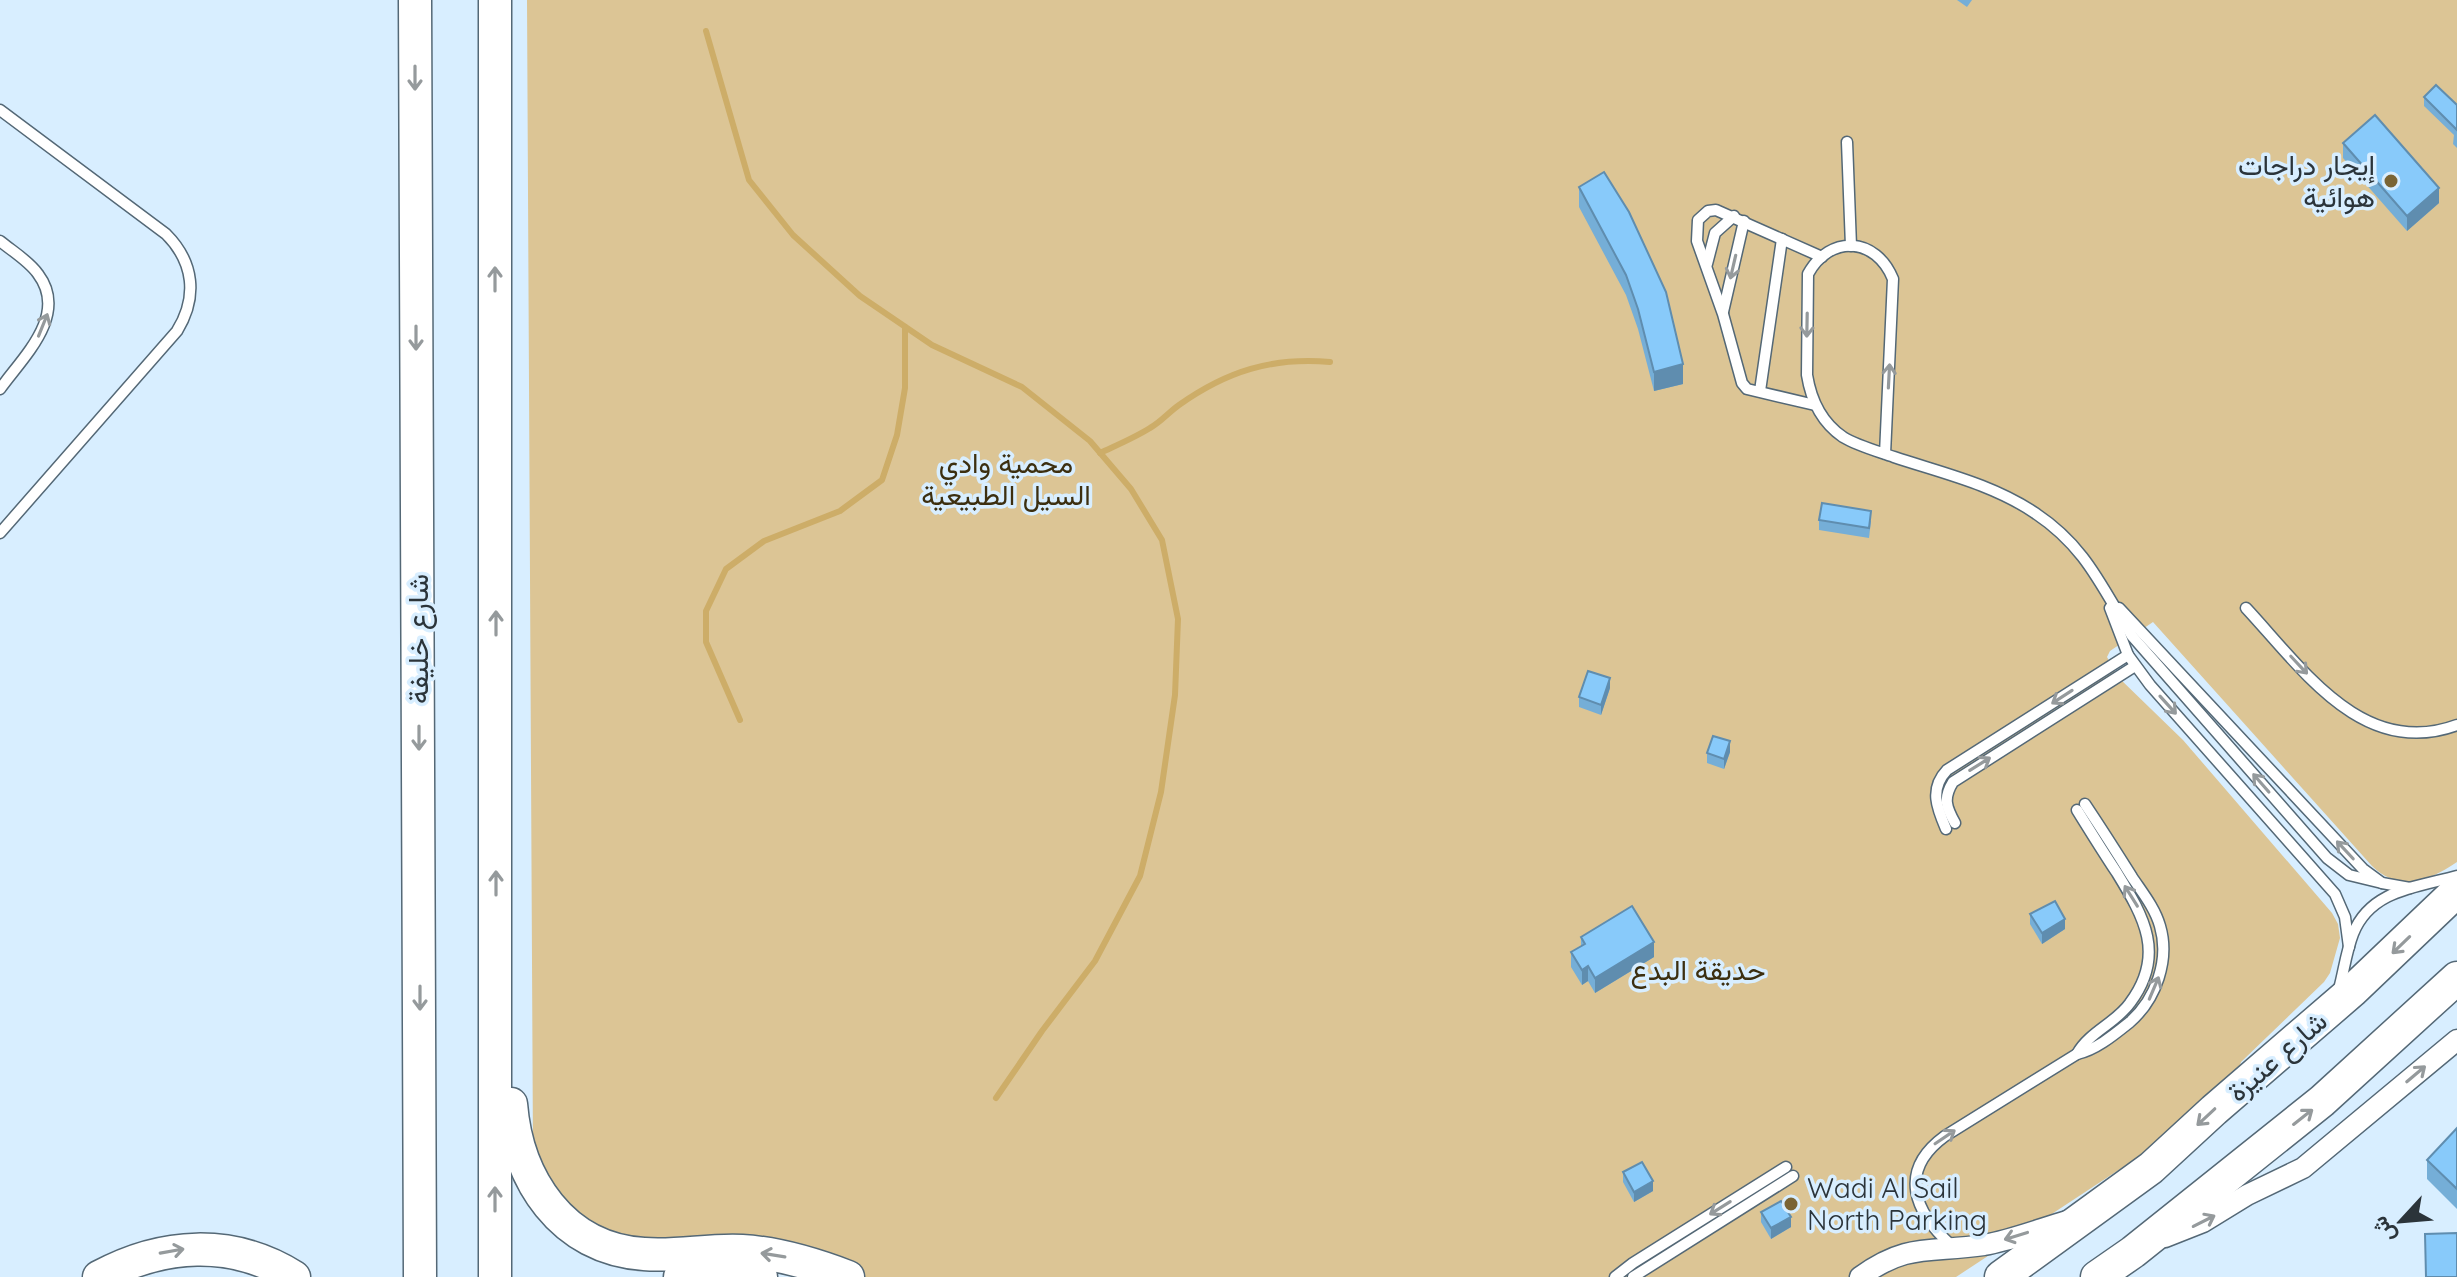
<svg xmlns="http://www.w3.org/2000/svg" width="2457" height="1277" font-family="Quicksand,Vazirmatn,sans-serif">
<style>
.green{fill:#dcc595}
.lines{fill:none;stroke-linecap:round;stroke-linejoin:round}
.stream{stroke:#cdad68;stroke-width:6}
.lane-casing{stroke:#546876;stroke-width:13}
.street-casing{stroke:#546876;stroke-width:23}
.primary-casing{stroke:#546876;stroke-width:35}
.lane{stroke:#fff;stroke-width:10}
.street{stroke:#fff;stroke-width:20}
.primary{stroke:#fff;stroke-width:32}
.wall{fill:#75aed7}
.shaded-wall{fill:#5f8daf}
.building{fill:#88cafa;stroke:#5f8daf;stroke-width:2}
.oneway{stroke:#959a9c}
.poi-dot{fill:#7a6434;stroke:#d8eeff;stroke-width:3}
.labels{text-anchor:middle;stroke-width:7;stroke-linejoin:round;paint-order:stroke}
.poi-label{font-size:28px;fill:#2b343a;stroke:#d8eeff;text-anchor:end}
.park-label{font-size:28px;fill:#3c2f10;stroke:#d8eeff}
.street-label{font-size:28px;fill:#2b343a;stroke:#d8eeff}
</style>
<rect width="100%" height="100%" fill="#d8eeff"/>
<path class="green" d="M 527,0 L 2457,0 L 2457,862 C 2429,881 2400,893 2372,866 L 2153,622 L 2110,651 L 2107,657 L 2118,677 L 2183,740 L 2332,913 L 2338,924 L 2340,938 L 2330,973 L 2324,982 L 2241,1062 L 2235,1081 L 2152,1148 L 1956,1277 L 864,1277 L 842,1267 L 585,1232 L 533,1153 Z"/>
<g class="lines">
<g class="stream">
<path d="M 706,31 L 749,180 L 793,235 L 860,296 L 932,345 L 1022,387 L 1090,441 L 1131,489 L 1162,540 L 1178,619 L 1175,695 L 1161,792 L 1140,876 L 1095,961 L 1042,1031 L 996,1098"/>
<path d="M 1100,453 C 1117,445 1134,438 1150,428 C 1161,422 1169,412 1179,405 C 1227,371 1272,357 1330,362"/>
<path d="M 740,720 L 706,642 L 706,611 L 726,569 L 764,541 L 840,511 L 882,480 L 897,435 L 905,388 L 905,327"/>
</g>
<defs>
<g id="lane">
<path d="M 0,110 L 166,234 C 194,262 198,297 177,331 L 0,533"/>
<path d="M 1847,142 L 1851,246"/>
<path d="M 0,241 C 12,251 29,261 38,274 C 69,315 23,357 0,389"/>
<path d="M 1707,264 L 1715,233 L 1734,216"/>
<path d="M 1723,312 L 1744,221"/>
<path d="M 1760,391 L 1782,239"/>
<path d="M 1815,405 L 1747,389 L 1742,383 L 1723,314 L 1697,241 L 1698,220 L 1708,211 L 1716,210 L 1822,257"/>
<path d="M 1885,454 L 1893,279 C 1876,237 1830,234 1808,274 L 1807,375 C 1811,400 1821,422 1843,437 C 1858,446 1877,451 1894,457 C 1942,473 1992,484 2035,513 C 2086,547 2101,586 2132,636 L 2327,858 L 2349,875 L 2382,883"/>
<path d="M 2110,608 L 2128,655 L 2150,685 L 2335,894 L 2345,917 L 2349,947"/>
<path d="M 2119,608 L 2363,869 L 2382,883 L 2410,888"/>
<path d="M 2246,608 C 2302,668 2363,760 2457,725"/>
<path d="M 2077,810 C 2090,831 2103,852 2117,873 C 2144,917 2166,955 2130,1003 C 2116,1023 2089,1032 2077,1054"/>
<path d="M 1955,823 C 1946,807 1943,798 1953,782 L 2135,666"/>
<path d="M 1946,829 C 1937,808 1929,789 1947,770 L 2128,655"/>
<path d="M 2339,989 C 2344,971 2346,952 2353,934 C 2370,890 2417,887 2457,876"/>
<path d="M 1952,1246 C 1914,1212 1897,1171 1945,1136 L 2077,1054 C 2096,1050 2115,1034 2130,1022 C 2156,999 2170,960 2160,926 C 2155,908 2142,892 2132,877 C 2117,853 2101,828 2085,804"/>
<path d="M 1615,1277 L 1633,1263 L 1786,1167"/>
<path d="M 1633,1277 L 1793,1176"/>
</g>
<g id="street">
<path d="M 2165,1237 L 2203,1222 L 2247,1195 L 2303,1168 L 2457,1040"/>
<path d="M 1860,1277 C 1908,1242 1931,1253 1984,1245 C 2012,1240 2040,1229 2067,1221"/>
</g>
<g id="primary">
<path d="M 415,0 L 420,1277"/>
<path d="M 511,1104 C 517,1179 562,1249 644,1254 C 676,1257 709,1249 742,1251 C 779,1253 814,1264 848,1277"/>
<path d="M 99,1277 C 162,1243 232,1238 294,1277"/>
<path d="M 495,1277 L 495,0"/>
<path d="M 680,1277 L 742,1274 L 761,1277"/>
<path d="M 2001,1277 L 2151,1168 L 2214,1110 L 2352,991 L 2457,891"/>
<path d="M 2097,1277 L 2133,1252 L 2322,1101 L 2457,978"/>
</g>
</defs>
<use href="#lane" class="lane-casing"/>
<use href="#street" class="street-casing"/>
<use href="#primary" class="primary-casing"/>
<use href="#lane" class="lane"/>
<use href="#street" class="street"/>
<use href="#primary" class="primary"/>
</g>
<g class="wall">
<path d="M 1957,0 L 1972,0 L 1967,7 Z"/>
<path d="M 2424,97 L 2457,105 L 2457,148 L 2453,144 L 2454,135 L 2424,106 Z"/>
<path d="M 2343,143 L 2439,203 L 2407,231 L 2343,158 Z"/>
<path d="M 1604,172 L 1683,384 L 1654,391 L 1638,329 L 1626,295 L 1579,207 L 1579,187 Z"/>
<path d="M 1819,520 L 1871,521 L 1869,538 L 1819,530 Z"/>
<path d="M 1610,688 L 1601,715 L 1579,707 L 1579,697 Z"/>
<path d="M 1730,752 L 1724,769 L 1707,763 L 1707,753 Z"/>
<path d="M 2030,914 L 2065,929 L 2042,944 L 2030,924 Z"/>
<path d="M 1581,937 L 1654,957 L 1595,993 L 1588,981 L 1582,985 L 1571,967 L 1571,952 L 1581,946 Z"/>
<path d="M 2457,1128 L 2457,1209 L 2427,1179 L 2427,1160 Z"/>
<path d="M 1623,1172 L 1653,1191 L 1634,1202 L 1623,1182 Z"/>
<path d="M 1761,1212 L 1791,1227 L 1771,1239 L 1761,1222 Z"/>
</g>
<g class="shaded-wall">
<path d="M 2439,188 L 2439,203 L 2407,231 L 2407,216 Z"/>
<path d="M 1683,364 L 1683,384 L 1654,391 L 1654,372 Z"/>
<path d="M 1610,678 L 1610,688 L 1601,715 L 1601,705 Z"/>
<path d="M 1730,741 L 1730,752 L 1724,769 L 1724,759 Z"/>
<path d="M 2065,919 L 2065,929 L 2042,944 L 2042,933 Z"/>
<path d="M 1654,942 L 1654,957 L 1595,993 L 1595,978 Z"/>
<path d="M 1588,966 L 1588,981 L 1582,985 L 1582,970 Z"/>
<path d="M 1653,1181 L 1653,1191 L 1634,1202 L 1634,1192 Z"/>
<path d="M 1791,1217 L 1791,1227 L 1771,1239 L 1771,1228 Z"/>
</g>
<g class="building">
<path d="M 2436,85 L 2457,105 L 2457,130 L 2424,97 Z"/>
<path d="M 2375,115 L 2439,188 L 2407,216 L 2343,143 Z"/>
<path d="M 1604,172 L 1629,212 L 1666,292 L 1683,364 L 1654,372 L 1638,309 L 1626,275 L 1579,187 Z"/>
<path d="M 1822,503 L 1871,511 L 1869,528 L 1819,520 Z"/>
<path d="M 1588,671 L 1610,678 L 1601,705 L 1579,697 Z"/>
<path d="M 1713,736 L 1730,741 L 1724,759 L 1707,753 Z"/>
<path d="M 2055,901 L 2065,919 L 2042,933 L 2030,914 Z"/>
<path d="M 1632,906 L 1654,942 L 1595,978 L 1588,966 L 1582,970 L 1571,952 L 1585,944 L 1581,937 Z"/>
<path d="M 2457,1128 L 2457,1189 L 2427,1160 Z"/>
<path d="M 1642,1162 L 1653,1181 L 1634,1192 L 1623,1172 Z"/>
<path d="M 1781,1201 L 1791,1217 L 1771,1228 L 1761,1212 Z"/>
<path d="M 2457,1233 L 2457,1277 L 2426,1277 L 2425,1234 Z"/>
</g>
<defs><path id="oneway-shaft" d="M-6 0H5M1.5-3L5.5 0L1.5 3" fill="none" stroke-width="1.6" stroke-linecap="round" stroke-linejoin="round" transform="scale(2)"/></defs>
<g class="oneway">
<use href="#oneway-shaft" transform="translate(415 78) rotate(90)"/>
<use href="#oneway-shaft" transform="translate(1733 267) rotate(103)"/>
<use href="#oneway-shaft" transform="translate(495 279) rotate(-90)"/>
<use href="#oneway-shaft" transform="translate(43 325) rotate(-68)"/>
<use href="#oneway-shaft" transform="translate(1807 325) rotate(91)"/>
<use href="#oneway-shaft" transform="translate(416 338) rotate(90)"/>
<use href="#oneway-shaft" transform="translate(1889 376) rotate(-87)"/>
<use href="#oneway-shaft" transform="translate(496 623) rotate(-90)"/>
<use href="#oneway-shaft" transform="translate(2299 665) rotate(47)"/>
<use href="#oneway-shaft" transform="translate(2062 697) rotate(147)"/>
<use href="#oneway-shaft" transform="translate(2168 705) rotate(48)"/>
<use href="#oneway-shaft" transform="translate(419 738) rotate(90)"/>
<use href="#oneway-shaft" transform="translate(1980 764) rotate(-32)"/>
<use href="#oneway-shaft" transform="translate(2261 783) rotate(-131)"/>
<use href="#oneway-shaft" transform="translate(2345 850) rotate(-133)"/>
<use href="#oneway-shaft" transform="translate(496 883) rotate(-90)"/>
<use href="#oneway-shaft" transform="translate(2131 896) rotate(-122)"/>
<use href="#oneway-shaft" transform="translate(2401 945) rotate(136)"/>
<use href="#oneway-shaft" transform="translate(2154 988) rotate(-67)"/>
<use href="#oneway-shaft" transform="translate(420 998) rotate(90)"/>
<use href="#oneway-shaft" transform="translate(2416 1074) rotate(-40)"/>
<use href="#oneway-shaft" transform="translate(2206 1117) rotate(137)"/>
<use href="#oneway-shaft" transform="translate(2303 1117) rotate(-38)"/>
<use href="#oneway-shaft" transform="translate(1945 1137) rotate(-34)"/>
<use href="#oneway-shaft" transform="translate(495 1199) rotate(-90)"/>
<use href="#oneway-shaft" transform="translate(1720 1208) rotate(148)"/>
<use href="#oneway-shaft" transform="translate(2204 1221) rotate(-27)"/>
<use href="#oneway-shaft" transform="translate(2016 1236) rotate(163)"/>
<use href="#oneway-shaft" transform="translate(172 1251) rotate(-10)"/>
<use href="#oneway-shaft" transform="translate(773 1255) rotate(-171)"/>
</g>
<g class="poi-dot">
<circle cx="2391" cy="181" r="8"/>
<circle cx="1791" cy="1204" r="8"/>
</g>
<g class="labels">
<g class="poi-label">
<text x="2375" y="175">إيجار دراجات<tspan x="2375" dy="32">هوائية</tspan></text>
<text x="1807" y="1198" text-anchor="start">Wadi Al Sail<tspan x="1807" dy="32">North Parking</tspan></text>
</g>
<g class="park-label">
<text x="1006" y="473">محمية وادي<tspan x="1006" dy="32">السيل الطبيعية</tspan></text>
<text x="1698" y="980">حديقة البدع</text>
</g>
<g class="street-label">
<text transform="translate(418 639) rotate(-90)" y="10">شارع خليفة</text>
<text transform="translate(2277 1056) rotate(-41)" y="10">شارع عنيزة</text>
</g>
</g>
<g transform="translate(2401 1221) rotate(244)" stroke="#d8eeff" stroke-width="6" paint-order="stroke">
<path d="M0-6L14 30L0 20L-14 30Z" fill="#2b343a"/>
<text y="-12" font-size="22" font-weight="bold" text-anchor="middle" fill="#2b343a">ش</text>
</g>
</svg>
